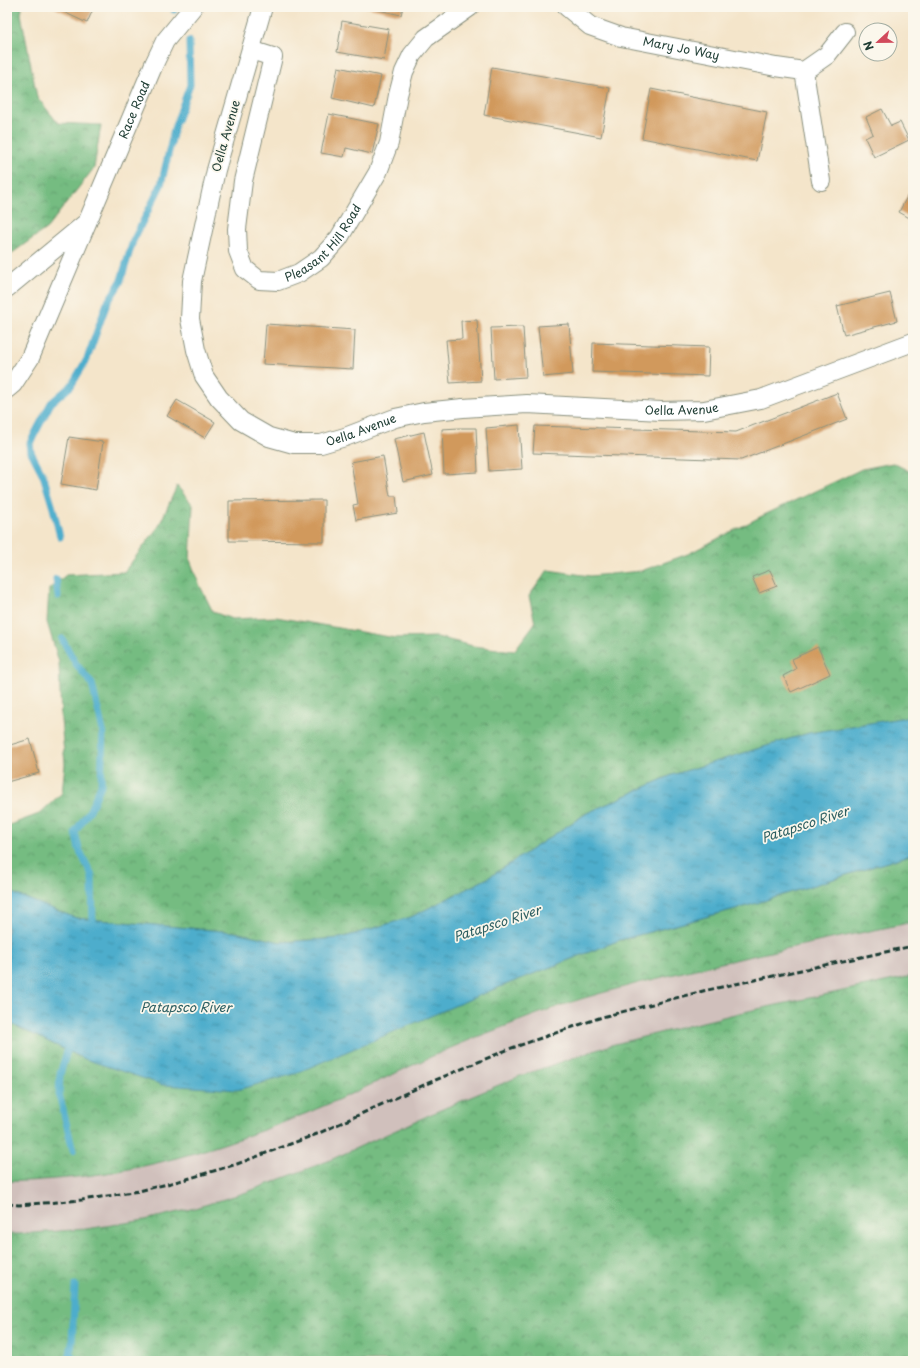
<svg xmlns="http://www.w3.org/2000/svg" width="920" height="1368" font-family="'Playpen Sans',sans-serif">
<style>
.railway{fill:#d0c0bc}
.forest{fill:url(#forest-crowns);stroke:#4a7c5a}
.water{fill:url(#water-ripples);stroke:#367580}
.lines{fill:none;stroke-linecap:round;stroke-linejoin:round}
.stream{stroke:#4dadcc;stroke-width:7}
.building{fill:#d1995b}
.street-casing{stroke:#8a917f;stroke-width:20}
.street{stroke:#fff;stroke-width:18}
.rail{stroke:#1f3d34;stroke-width:3;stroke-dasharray:6 3;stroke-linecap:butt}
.labels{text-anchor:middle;stroke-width:3.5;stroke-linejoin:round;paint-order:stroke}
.street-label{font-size:12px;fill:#1f3d34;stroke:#fbf7ec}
.water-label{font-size:13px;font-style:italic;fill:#2d5f62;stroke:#fbf7ec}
</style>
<defs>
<pattern id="forest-crowns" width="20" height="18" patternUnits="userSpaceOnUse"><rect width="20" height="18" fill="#75bc81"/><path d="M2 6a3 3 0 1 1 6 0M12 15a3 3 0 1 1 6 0" fill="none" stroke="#5f9a6a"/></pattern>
<pattern id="water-ripples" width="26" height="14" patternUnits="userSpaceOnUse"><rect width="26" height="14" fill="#4dadcc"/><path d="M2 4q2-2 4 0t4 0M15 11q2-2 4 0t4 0" fill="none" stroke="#3f8ea6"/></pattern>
</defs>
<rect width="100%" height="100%" fill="#fbf7ec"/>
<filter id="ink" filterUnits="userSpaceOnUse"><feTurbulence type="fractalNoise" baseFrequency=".025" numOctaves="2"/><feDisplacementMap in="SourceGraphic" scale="8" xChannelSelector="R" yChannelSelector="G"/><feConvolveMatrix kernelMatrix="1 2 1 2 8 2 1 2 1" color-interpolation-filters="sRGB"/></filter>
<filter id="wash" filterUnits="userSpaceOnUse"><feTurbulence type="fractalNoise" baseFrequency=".012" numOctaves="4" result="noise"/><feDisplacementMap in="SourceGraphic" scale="16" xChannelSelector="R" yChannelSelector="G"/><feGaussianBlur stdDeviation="0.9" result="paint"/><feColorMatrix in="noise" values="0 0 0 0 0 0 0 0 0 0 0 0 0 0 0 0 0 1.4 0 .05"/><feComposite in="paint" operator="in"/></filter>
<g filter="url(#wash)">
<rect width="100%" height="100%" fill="#f4e5ca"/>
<path class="railway" d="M 913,922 L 913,976 L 739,1013 L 438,1111 L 328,1161 L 247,1192 L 195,1208 L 145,1220 L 86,1229 L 20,1234 L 7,1234 L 7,1181 L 80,1177 L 134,1168 L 181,1157 L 229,1142 L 308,1112 L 416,1063 L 501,1027 L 595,995 L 727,961 Z"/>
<g class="forest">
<path d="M 7,7 L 22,7 L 21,14 L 37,97 L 58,123 L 101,125 L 94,168 L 47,228 L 8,256 L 7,256 Z"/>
<path d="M 893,463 L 911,472 L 913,489 L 913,716 L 809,733 L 672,775 L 587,813 L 488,878 L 411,917 L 341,938 L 281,942 L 233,932 L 76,918 L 7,891 L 7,826 L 39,814 L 62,793 L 65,764 L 61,720 L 59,662 L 47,622 L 49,589 L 66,575 L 124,572 L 159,526 L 177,486 L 193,505 L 190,560 L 200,586 L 213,612 L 232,619 L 276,617 L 395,638 L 437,637 L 473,646 L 514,651 L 535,623 L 529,596 L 548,570 L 590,576 L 641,571 L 688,554 L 764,515 L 862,469 Z"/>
<path d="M 913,854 L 913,922 C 807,944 702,965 598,994 C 566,1003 534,1015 503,1027 C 436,1051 373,1086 307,1113 C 226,1146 142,1173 55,1179 C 39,1180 23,1182 7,1181 L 7,1022 L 85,1059 L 492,990 L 620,940 L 754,904 Z"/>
<path d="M 913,976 L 913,1361 L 7,1361 L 7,1234 L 20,1234 L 86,1229 L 145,1220 L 195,1208 L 247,1192 L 328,1161 L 438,1111 L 520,1076 L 611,1045 L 739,1013 Z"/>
</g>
<path class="water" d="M 913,716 L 913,854 L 754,904 L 620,940 L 492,990 L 294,1074 L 237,1090 L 163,1085 L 85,1059 L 7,1022 L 7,891 L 76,918 L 234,932 L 281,942 L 341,938 L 411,917 L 488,878 L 587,813 L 672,775 L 809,733 Z"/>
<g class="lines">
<g class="stream">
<path d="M 174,7 L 174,10"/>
<path d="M 60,537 L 53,508 L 43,475 L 31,452 L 30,443 L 51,403 L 71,386 L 87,359 L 107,303 L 120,283 L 133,241 L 161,185 L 175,126 L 190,85 L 189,41"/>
<path d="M 56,579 L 58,596"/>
<path d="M 62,639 L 76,664 L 92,684 L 103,731 L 101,785 L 90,810 L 75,832 L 79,849 L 92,876 L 93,929"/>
<path d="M 70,1042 L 60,1074 L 59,1094 L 73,1150"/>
<path d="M 70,1355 L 77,1361"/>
<path d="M 69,1361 L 72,1343 L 75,1285"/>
</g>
</g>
<g id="blocks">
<g class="building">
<path d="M 53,7 L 94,7 L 87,23 Z"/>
<path d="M 365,7 L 403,7 L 401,15 Z"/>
<path d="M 342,21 L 389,29 L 384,60 L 337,52 Z"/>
<path d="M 338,67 L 381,76 L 374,108 L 332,98 Z"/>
<path d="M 492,67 L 610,88 L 601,137 L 484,115 Z"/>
<path d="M 651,89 L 767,112 L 757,161 L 642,138 Z"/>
<path d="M 882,109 L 891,126 L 900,122 L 909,140 L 874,157 L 865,138 L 873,134 L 866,117 Z"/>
<path d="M 329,114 L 379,124 L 372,154 L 346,148 L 344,157 L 321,153 Z"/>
<path d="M 909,193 L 913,195 L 913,220 L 899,212 Z"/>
<path d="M 890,293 L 897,321 L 844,335 L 837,306 Z"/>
<path d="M 477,320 L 481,381 L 450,383 L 446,340 L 462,339 L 461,321 Z"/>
<path d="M 266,324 L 355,330 L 353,369 L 263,364 Z"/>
<path d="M 569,324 L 573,374 L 543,377 L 538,326 Z"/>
<path d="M 523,327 L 526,377 L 494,379 L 491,328 Z"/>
<path d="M 593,343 L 709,347 L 708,376 L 592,372 Z"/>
<path d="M 837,393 L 847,419 L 741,460 L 533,453 L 535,426 L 736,432 Z"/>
<path d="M 177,400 L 215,422 L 205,438 L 167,416 Z"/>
<path d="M 519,425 L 522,469 L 489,471 L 486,428 Z"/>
<path d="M 459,428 L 476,428 L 478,472 L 444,474 L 442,429 Z"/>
<path d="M 424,432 L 433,475 L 403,482 L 394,439 Z"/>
<path d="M 69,437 L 103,442 L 96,490 L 61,484 Z"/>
<path d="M 383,456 L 390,496 L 396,496 L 398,513 L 356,520 L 353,505 L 358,504 L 351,462 Z"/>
<path d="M 324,500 L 324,542 L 229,541 L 229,501 Z"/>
<path d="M 770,570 L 777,586 L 759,593 L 752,577 Z"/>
<path d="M 818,647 L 830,674 L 791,692 L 783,676 L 796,669 L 792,659 Z"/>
<path d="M 30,739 L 39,773 L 7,782 L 7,746 Z"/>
</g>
</g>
</g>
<g filter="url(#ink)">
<use href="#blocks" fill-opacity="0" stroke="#8a917f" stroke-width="1"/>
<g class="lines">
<defs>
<g id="street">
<path id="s1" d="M 263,7 L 216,170 L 192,281 L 190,319 L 196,350 L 204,376 L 219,398 L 241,421 L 269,437 L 294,444 L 321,444 L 345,437 L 395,418 L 424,412 L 463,408 L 527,404 L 661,411 L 704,410 L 761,399 L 913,342"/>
<path id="s2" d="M 567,7 L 590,26 L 621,37 L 776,67 L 804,71 L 827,55 L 845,32"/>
<path id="s3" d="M 251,50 L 273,57 L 243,181 L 237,229 L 238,251 L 245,269 L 259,280 L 278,281 L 299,273 L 321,258 L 339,238 L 378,172 L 389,143 L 398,95 L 404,72 L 412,55 L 426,38 L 470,7"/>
<path d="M 804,71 L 821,181"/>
<path d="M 7,288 L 86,223"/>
<path id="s4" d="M 7,389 L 13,384 L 30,358 L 154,64 L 165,41 L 193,7"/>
</g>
</defs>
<use href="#street" class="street-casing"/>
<use href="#street" class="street"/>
<path class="rail" d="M 7,1204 L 19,1205 L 82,1200 L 139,1191 L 187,1179 L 237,1164 L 317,1134 L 426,1084 L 509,1049 L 602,1017 L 703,991 L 913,946"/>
</g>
</g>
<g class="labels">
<g class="street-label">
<text dy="4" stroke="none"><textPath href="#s2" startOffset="124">Mary Jo Way</textPath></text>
<text dy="4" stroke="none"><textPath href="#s4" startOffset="308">Race Road</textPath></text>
<text transform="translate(226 136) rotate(-74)" y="4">Oella Avenue</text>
<text dy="4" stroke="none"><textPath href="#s3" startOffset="338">Pleasant Hill Road</textPath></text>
<text dy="4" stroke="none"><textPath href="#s1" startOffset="890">Oella Avenue</textPath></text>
<text dy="4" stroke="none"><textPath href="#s1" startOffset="566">Oella Avenue</textPath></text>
</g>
<g class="water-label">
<text transform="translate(805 824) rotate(-18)" y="5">Patapsco River</text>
<text transform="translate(497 923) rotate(-18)" y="5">Patapsco River</text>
<text x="186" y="1012">Patapsco River</text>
</g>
</g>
<rect width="920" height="1368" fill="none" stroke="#fbf7ec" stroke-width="24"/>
<g transform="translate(878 42) rotate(248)"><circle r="19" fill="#fbf7ec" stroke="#a3ada2"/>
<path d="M0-3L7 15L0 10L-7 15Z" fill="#d1495b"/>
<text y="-6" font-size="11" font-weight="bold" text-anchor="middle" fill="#1f3d34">N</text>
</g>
</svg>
